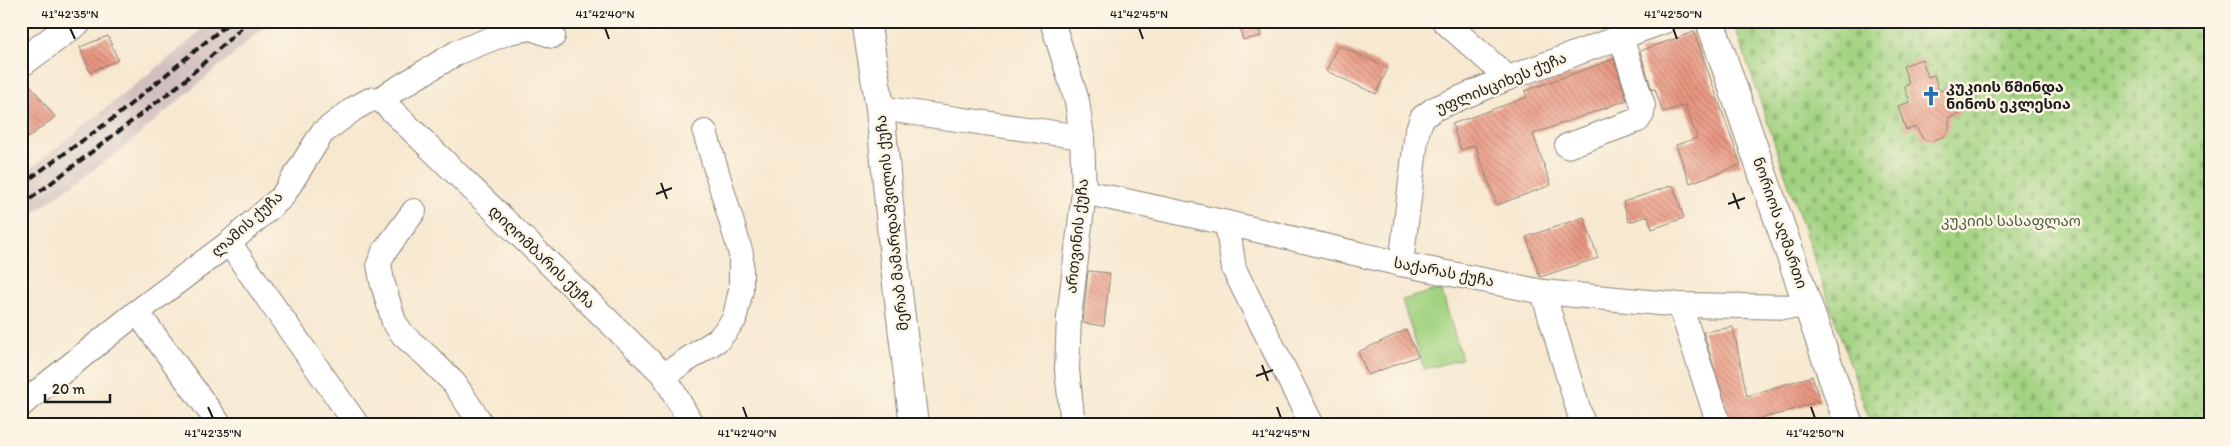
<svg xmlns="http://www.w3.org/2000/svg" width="2231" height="446" font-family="Itim,'Noto Sans Georgian',sans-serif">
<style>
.industrial{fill:#d1bfbd}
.green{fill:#a2d381;stroke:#5f784e}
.cemetery{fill:url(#cemetery-stones);stroke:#5f784e}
.building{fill:url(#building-back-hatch)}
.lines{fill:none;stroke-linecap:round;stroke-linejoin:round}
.minor-casing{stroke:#8a8276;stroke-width:26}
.tertiary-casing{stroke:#8a8276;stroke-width:30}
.minor{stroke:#fff;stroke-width:24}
.tertiary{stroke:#fff;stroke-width:28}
.rail{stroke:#1c1c1c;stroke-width:4;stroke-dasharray:8 4;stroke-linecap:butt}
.ticks{fill:none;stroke:#1c1c1c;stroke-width:2}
.labels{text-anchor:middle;stroke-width:5;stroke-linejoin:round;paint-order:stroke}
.street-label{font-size:15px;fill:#1c1c1c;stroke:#fcf5e5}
.poi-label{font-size:15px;font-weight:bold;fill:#1c1c1c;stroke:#fcf5e5;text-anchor:start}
.park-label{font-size:15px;fill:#4b5c3f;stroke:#fcf5e5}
.neatline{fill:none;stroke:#1c1c1c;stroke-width:2}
.ticks-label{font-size:12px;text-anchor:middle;fill:#1c1c1c}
</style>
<defs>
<pattern id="cemetery-stones" width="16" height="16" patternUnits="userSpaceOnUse" patternTransform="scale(1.25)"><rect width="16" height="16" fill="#a2d381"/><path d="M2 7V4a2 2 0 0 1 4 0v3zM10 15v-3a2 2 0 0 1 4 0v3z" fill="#8bb56f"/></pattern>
<pattern id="building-back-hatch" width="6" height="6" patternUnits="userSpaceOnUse" patternTransform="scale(1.25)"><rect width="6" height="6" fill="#e99681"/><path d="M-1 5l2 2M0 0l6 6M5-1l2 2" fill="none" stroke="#bc7a69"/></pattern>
</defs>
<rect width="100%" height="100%" fill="#fcf5e5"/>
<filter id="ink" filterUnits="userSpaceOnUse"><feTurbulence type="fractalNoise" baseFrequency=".02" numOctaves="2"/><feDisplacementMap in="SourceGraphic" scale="10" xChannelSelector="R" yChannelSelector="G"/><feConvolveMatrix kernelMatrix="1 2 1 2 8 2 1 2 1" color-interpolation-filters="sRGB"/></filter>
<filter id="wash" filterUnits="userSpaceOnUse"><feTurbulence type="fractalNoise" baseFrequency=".0096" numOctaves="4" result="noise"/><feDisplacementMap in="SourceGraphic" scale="20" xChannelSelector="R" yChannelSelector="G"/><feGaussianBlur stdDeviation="1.12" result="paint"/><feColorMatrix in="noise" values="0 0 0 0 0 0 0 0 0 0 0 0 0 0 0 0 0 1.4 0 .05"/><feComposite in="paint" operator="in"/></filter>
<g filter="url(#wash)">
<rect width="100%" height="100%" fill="#f7e8d0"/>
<path class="industrial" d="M 211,21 L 272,21 L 122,149 L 21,222 L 21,176 L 185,45 Z"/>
<path class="green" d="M 1441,289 L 1462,359 L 1424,369 L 1402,300 Z"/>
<path class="cemetery" d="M 1733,21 L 2210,21 L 2210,425 L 1871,425 Z"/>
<g id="blocks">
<g class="building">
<path d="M 1239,21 L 1258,21 L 1261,36 L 1243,40 Z"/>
<path d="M 1694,32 L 1741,165 L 1690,183 L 1676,145 L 1697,138 L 1685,105 L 1663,112 L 1655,89 L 1652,90 L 1640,51 Z"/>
<path d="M 108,36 L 118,60 L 90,72 L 80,47 Z"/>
<path d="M 1338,45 L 1388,68 L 1376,94 L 1326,71 Z"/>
<path d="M 1614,59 L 1627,100 L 1533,134 L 1551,185 L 1497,205 L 1475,145 L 1461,150 L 1452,124 L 1527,97 L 1525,91 Z"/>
<path d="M 1922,59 L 1928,77 L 1934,75 L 1939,91 L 1950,87 L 1960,114 L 1949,117 L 1949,129 L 1945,136 L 1931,141 L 1923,139 L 1916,127 L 1906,130 L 1898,106 L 1910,102 L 1904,86 L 1909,84 L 1903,66 Z"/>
<path d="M 21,78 L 25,78 L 55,117 L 21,143 Z"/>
<path d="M 1673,185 L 1684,218 L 1652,229 L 1648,216 L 1629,222 L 1623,202 Z"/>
<path d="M 1584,217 L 1598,258 L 1540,277 L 1526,237 Z"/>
<path d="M 1088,271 L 1110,273 L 1104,326 L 1083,323 Z"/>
<path d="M 1733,327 L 1747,396 L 1812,376 L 1820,401 L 1779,414 L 1732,425 L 1703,332 Z"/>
<path d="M 1406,330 L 1418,356 L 1368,375 L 1358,352 Z"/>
</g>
</g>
</g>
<g filter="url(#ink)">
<use href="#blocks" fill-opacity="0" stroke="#8a8276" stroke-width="1"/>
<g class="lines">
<defs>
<g id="minor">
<path d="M 1052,21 L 1077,101 L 1082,137 L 1084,192 L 1069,317 L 1067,370 L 1073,425"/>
<path d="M 1444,21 L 1508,78"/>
<path d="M 380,99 L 664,375 L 692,425"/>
<path d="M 880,108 L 1082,137"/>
<path d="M 1567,146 L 1638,120 L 1642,114 L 1643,106 L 1621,37"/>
<path d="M 1084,192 L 1227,223 L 1401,264 L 1543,292 L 1680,305 L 1809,307"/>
<path d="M 414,211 L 384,252 L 379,264 L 382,281 L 394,322 L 404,336 L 427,356 L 454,383 L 482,425"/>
<path d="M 1227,223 L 1234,269 L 1312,425"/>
<path d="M 229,243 L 357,425"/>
<path d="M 1401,264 L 1417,132 L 1422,118 L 1434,109 L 1508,78 L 1665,21"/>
<path d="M 1543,292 L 1583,425"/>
<path d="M 1680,305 L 1719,425"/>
<path d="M 137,312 L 220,425"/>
<path d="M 664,375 L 719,339 L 734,320 L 741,290 L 741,254 L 705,132"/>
<path d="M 21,405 L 137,312 L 229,243 L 282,197 L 322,133 L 355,108 L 370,100 L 380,99 L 458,52 L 509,32 L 531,28 L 553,36"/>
</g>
<g id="tertiary">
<path d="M 866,21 L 880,108 L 895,268 L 914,425"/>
<path d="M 1710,21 L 1849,425"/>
<path d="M 21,63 L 78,21"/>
</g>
</defs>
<use href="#minor" class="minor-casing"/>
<use href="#tertiary" class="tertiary-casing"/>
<use href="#minor" class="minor"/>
<use href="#tertiary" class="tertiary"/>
<g class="rail">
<path d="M 21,185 L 115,117 L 231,21"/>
<path d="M 21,206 L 183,82 L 249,21"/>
</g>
</g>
</g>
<path class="ticks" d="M 70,28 L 75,39M 605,28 L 609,39M 1139,28 L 1143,39M 1673,28 L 1677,39M 661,183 L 667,199M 1733,193 L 1739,209M 656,194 L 672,188M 1728,204 L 1745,198M 1262,365 L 1268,381M 1256,376 L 1273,370M 208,407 L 213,418M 743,407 L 747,418M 1277,407 L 1281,418M 1811,407 L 1815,418"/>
<defs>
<symbol id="church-bare" viewBox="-9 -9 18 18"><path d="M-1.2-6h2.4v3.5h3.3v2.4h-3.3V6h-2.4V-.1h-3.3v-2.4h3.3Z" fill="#1f6fb2" stroke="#fcf5e5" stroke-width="2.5" paint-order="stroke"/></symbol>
</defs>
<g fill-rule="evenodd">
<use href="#church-bare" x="1917" y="82" width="28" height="28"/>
</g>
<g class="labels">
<g class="street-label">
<text transform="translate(1501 83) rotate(-22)" y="5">უფლისციხეს ქუჩა</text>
<text transform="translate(892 223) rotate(-96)" y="5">მერაბ მამარდაშვილის ქუჩა</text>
<text transform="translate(1780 223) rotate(71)" y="5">ნორიოს აღმართი</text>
<text transform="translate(247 224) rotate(-42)" y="5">ლამის ქუჩა</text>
<text transform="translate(1077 236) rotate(-84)" y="5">ართვინის ქუჩა</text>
<text transform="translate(542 257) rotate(44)" y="5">დიღომბარის ქუჩა</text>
<text transform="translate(1444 272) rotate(11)" y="5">საქარას ქუჩა</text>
</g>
<g class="poi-label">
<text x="1946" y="92">კუკიის წმინდა<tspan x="1946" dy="17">ნინოს ეკლესია</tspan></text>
</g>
<g class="park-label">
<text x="2011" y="226">კუკიის სასაფლაო</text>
</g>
</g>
<rect width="2231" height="446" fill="none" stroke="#fcf5e5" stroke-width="55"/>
<path d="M45 394v8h65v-8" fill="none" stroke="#1c1c1c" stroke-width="2.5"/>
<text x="52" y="394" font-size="15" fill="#1c1c1c" stroke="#fcf5e5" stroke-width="4" paint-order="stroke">20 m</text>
<rect x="28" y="28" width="2176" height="390" class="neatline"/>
<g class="ticks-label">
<text x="70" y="18">41°42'35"N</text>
<text x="605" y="18">41°42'40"N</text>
<text x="1139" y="18">41°42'45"N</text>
<text x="1673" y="18">41°42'50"N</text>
<text x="213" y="437">41°42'35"N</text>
<text x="747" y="437">41°42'40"N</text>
<text x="1281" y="437">41°42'45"N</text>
<text x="1815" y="437">41°42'50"N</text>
</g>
</svg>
